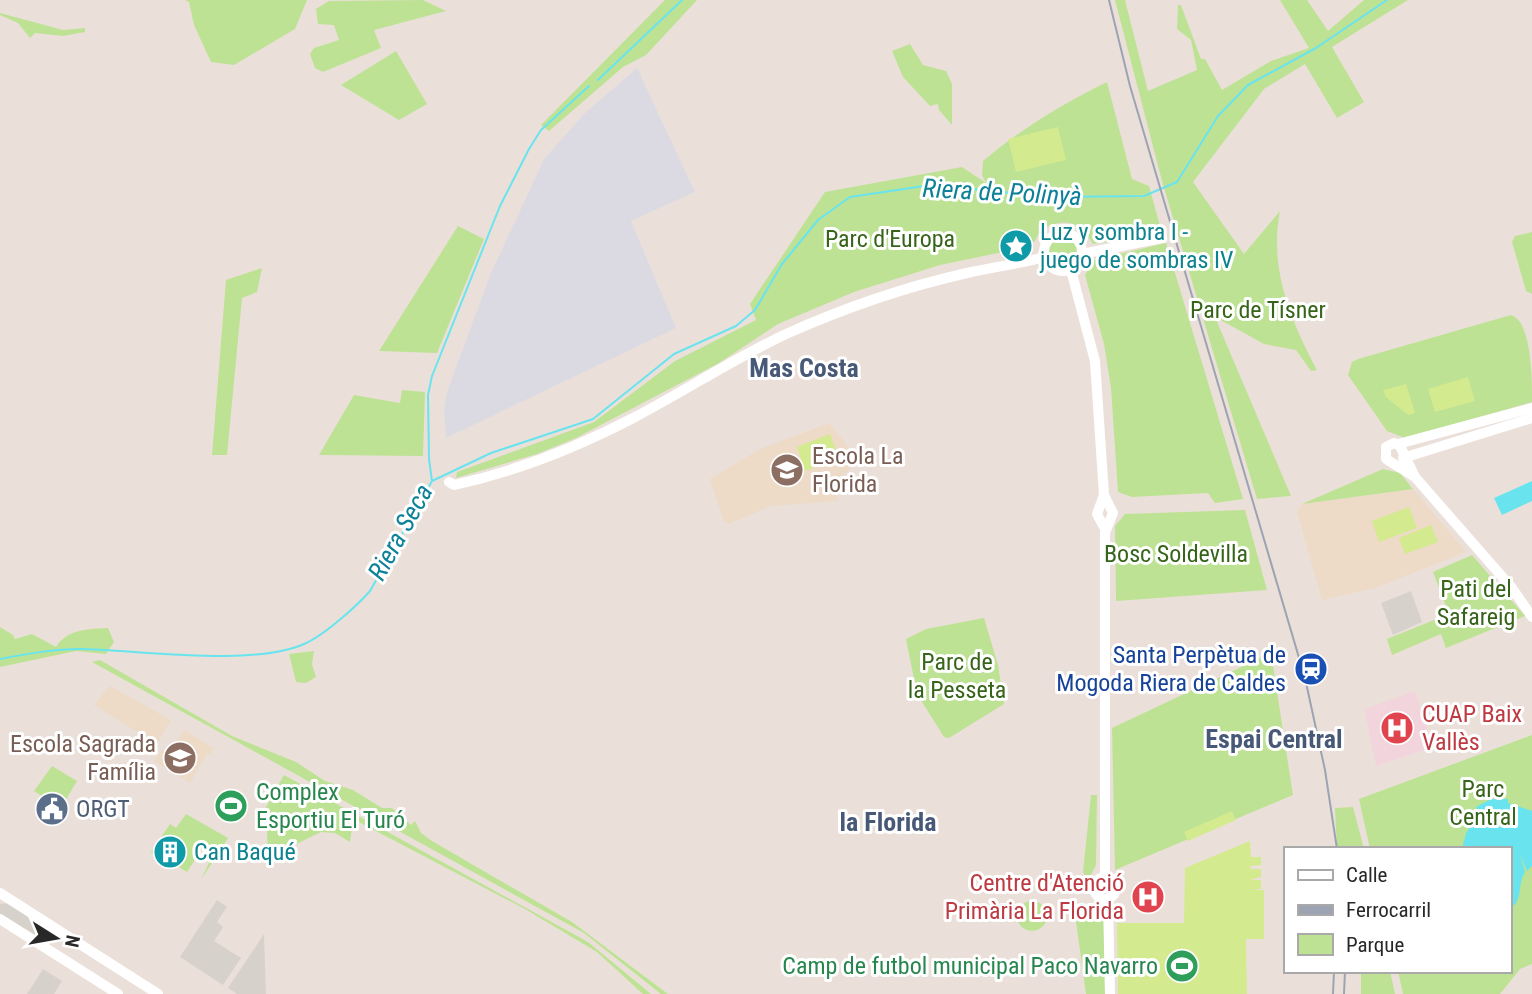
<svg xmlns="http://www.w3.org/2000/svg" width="1532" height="994" font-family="'Roboto Condensed',sans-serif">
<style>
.industrial{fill:#dbdae2}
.education{fill:#eddac7}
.medical{fill:#f2d5dc}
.green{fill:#bde294}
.pitch{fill:#d4ea8f}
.plaza{fill:#d7d1cb}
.water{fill:#69e4ef}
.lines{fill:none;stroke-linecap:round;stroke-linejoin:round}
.stream{stroke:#69e4ef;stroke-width:2}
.secondary{stroke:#fff;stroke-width:10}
.rail{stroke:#9ca3b2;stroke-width:2}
.labels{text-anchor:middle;stroke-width:6;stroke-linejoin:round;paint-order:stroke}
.culture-label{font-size:24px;fill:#0d838f;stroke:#fff;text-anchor:start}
.park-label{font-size:24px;fill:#366418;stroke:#fff}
.education-label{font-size:24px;fill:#785e54;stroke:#fff;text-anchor:start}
.transit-label{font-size:24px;fill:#164399;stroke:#fff;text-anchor:end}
.health-label{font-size:24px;fill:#be3a42;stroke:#fff;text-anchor:start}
.leisure-label{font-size:24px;fill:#27864d;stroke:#fff;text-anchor:start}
.service-label{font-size:24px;fill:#4e5e75;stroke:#fff;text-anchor:start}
.water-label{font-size:26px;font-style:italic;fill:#0c8197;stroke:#fff}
.neighbourhood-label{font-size:26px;font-weight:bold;fill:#485978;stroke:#fff}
</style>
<rect width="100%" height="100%" fill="#ebe0d9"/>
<path class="industrial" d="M 637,68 L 695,192 L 631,221 L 676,328 L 446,438 L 444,409 L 447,392 L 491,273 L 544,159 L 584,114 Z"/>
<g class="education">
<path d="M 829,423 L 860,461 L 836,481 L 838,501 L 771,506 L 729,524 L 724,522 L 710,479 L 760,449 Z"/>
<path d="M 1413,489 L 1466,552 L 1375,588 L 1322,600 L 1297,512 L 1302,504 Z"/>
<path d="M 110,686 L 171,720 L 157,744 L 94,705 Z"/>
<path d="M 184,730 L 214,748 L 210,755 L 207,754 L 190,783 L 154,761 L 162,750 L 169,754 Z"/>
</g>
<path class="medical" d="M 1415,691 L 1433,747 L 1376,766 L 1364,709 Z"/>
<g class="green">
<path d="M 185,0 L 307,0 L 295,29 L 234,65 L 211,62 L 194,25 L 189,2 Z"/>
<path d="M 423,0 L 446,11 L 374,30 L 381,48 L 323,72 L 315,68 L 310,54 L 314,48 L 339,40 L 334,25 L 318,24 L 316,9 L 329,1 Z"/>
<path d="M 665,0 L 697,0 L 646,55 L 623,67 L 549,131 L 541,125 Z"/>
<path d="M 1115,0 L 1125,0 L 1148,91 L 1197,70 L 1191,40 L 1177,29 L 1178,5 L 1181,5 L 1201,59 L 1205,59 L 1222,90 L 1271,61 L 1309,48 L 1280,0 L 1307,0 L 1328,31 L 1364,0 L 1408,0 L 1332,47 L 1364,102 L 1337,118 L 1305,64 L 1264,89 L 1193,182 L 1244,254 L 1280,211 C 1269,269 1290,319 1317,370 L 1311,371 L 1296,350 L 1264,344 L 1215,317 L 1291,496 L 1257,499 L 1162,181 Z"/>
<path d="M 0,13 L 63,30 L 85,28 L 85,32 L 63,36 L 35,33 L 30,38 L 18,23 L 0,15 Z"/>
<path d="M 910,44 L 923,65 L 946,71 L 952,84 L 952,125 L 939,110 L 938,104 L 930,106 L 903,77 L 892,51 Z"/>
<path d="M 396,51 L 427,104 L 399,120 L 341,85 Z"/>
<path d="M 1107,82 L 1132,179 L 1149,186 L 1162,233 L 1093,244 C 1079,221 1064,216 1040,231 L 1035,241 L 1022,248 L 940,265 L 854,292 L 778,324 L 719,363 L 576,438 L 537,454 L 456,478 L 457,472 L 594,422 L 675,361 L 756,320 L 750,304 L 825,192 L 962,167 L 986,183 L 982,175 L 983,161 C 1021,129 1062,104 1107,82 Z"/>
<path d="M 458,226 L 484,239 L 437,353 L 379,351 Z"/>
<path d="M 1532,232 L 1532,294 L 1526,291 L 1512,242 L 1515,236 Z"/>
<circle cx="1063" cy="252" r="14"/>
<path d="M 1166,243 L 1243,499 L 1215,503 L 1208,493 L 1132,497 L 1118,492 L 1111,388 L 1104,344 L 1085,275 L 1094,260 Z"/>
<path d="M 262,268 L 257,292 L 242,298 L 227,455 L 212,455 L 226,280 Z"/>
<path d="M 1511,315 C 1532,321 1532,381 1532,402 L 1405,438 L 1387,431 L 1348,375 L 1352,362 L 1358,359 Z"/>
<path d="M 402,390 L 425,392 L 423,456 L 319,455 L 354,395 L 400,403 Z"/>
<path d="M 1383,469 L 1400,473 L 1413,489 L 1302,504 Z"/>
<path d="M 1245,510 L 1267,590 L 1116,601 L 1115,526 L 1125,514 Z"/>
<path d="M 1472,555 L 1525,616 L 1446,648 L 1441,634 L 1392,655 L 1387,639 L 1449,614 L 1433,572 Z"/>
<path d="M 984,618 L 998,665 L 1004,704 L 949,738 L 944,737 L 917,694 L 906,639 L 926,629 Z"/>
<path d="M 0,627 L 13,635 L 15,639 L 32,634 L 56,647 C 67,629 89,629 108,628 L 114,642 L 106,654 L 76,651 L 0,667 Z"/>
<path d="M 314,651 L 312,664 L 316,677 L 306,683 L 296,682 L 289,654 Z"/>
<path d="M 1271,653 L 1293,795 L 1115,870 L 1112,728 Z"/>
<path d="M 100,660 L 232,736 L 296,762 L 325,781 L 353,790 L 382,808 L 392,808 L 411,825 L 415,821 L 421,833 L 432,841 L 572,922 L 668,994 L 661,994 L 584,933 L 92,662 Z"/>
<path d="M 1532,735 L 1532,964 L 1520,969 L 1500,994 L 1403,994 L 1398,971 L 1509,971 L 1509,849 L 1370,849 L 1359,799 Z"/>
<path d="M 52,766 L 77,781 L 61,808 L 34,791 Z"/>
<path d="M 284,775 L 588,942 L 651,994 L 643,994 L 597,952 L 525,909 L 353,819 L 350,842 L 335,833 L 321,832 L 268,858 L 266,807 Z"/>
<path d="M 1091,795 L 1097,795 L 1096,865 L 1088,881 L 1083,872 Z"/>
<path d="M 1353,807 L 1364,849 L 1337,849 L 1335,808 Z"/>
<path d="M 186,814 L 228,838 L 201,880 L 213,854 L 201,850 L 187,872 L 179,867 L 180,862 L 177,861 L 180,845 L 164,842 L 161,858 L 151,852 L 170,824 L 176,828 Z"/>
<path d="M 1101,901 L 1104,904 L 1105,994 L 1086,994 L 1074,907 Z"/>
<circle cx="1032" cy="916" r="15"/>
<path d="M 1361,971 L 1390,971 L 1395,994 L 1361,994 Z"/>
</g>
<g class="pitch">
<path d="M 1058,127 L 1066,160 L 1016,172 L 1008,139 Z"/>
<path d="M 1468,377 L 1475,401 L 1435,412 L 1428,389 Z"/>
<path d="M 1406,384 L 1415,413 L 1408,415 L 1386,397 L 1383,390 Z"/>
<path d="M 830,434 L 839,458 L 805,471 L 797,447 Z"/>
<path d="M 1409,507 L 1417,528 L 1379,542 L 1372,521 Z"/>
<path d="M 1431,525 L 1438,542 L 1405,554 L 1399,538 Z"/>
<path d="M 1232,811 L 1236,820 L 1188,841 L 1184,832 Z"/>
<path d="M 1250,841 L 1251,857 L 1261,857 L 1261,865 L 1250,866 L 1251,869 L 1261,869 L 1261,877 L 1250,880 L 1261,880 L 1261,889 L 1250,890 L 1264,890 L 1264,939 L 1246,939 L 1247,994 L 1118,994 L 1117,923 L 1184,923 L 1185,868 Z"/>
</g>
<g class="plaza">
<path d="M 1411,591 L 1422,622 L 1393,635 L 1381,603 Z"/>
<path d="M 217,900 L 227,907 L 217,922 L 223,927 L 214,941 L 241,958 L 223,985 L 180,957 Z"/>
<path d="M 9,903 L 42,925 L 36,935 L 0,915 L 0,904 Z"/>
<path d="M 264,934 L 266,994 L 237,994 L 228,988 Z"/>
<path d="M 43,969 L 62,981 L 54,994 L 27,994 Z"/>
</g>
<g class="water">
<path d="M 1532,481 L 1532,501 L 1502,515 L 1494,498 Z"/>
<path d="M 1491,799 L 1508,799 L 1508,803 L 1532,811 L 1532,866 L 1527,871 L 1520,855 L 1525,872 C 1518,883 1522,897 1514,906 L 1509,895 L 1509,849 L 1462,849 L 1466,833 L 1476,818 L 1482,825 L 1484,823 L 1476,807 Z"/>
</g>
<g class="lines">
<g class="stream">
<path d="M 598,80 L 682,0"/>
<path d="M 432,481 L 491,453 L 593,419 L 674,354 L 736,326 L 755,310 L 782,264 L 818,220 L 850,197 L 931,185 L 1052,197 L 1144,196 L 1177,182 L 1218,116 L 1248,85 L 1316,48 L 1387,0"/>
<path d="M 0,659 C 26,654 53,649 80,649 C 139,650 252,667 304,644 C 323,636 356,607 370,591 L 432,481 L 429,459 L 428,395 L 432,376 L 500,206 L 529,149 L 541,130 L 589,86"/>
</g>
<g class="secondary">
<circle cx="1063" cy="252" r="19"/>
<path d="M 1082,254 L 1162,238"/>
<path d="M 1071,270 L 1095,361 L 1104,495 L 1097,514 L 1105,529"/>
<path d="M 1398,444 L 1532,408"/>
<path d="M 1403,458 L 1532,418"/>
<path d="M 1415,477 L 1400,446 L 1394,443 L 1386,447 L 1386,459 L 1415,477 L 1512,588 L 1532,617"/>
<path d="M 449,482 L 454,485 C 518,471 580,446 637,416 C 688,389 735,358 786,334 C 844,308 905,287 967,273 C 993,267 1019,264 1045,257"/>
<path d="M 1104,495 L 1113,513 L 1105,533 L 1105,877"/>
<circle cx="1105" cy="888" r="11"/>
<path d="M 0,893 L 158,994"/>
<path d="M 1108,900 L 1110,994"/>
<path d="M 0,919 L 118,994"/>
</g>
<g class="rail">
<path d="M 1109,0 L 1130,86 L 1305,678 L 1325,770 L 1337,849"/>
<path d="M 1333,994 L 1334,971"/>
<path d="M 1344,994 L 1345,971"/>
</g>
</g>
<defs>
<symbol id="sight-disc" viewBox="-11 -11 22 22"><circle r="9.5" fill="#0f9aa8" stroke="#fff"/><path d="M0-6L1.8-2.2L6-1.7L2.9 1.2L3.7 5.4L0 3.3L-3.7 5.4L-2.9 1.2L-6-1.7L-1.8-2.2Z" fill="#fff"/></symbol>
<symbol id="school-disc" viewBox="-11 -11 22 22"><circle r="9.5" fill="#8d6e63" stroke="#fff"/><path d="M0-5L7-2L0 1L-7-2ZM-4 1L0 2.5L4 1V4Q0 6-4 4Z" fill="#fff"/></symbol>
<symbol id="station-disc" viewBox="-11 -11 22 22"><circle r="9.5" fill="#1a4fb4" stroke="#fff"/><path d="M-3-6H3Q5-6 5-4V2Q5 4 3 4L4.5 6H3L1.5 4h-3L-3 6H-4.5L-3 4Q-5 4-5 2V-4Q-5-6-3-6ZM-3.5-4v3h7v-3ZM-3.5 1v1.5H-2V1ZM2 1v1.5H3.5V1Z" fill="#fff"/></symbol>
<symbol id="hospital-disc" viewBox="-11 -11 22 22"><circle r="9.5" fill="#e0444e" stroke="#fff"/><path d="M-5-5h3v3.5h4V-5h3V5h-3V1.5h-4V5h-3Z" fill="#fff"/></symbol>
<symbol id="stadium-disc" viewBox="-11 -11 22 22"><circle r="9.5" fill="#2e9e5b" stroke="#fff"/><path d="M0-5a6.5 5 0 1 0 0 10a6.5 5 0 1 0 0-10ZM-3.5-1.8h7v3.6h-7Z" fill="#fff"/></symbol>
<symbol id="civic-disc" viewBox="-11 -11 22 22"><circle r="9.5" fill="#5c6f8a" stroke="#fff"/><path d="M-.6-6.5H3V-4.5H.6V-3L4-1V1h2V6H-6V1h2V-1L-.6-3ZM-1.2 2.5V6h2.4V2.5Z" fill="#fff"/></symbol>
<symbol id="building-disc" viewBox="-11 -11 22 22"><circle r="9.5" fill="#0f9aa8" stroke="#fff"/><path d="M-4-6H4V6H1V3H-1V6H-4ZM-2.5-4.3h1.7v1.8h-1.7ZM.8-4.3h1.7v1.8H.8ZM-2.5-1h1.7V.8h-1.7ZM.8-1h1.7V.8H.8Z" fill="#fff"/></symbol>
</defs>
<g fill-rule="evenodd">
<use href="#sight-disc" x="997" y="227" width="38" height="38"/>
<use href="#school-disc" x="768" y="451" width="38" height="38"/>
<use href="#station-disc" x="1292" y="650" width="38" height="38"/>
<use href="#hospital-disc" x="1378" y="709" width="38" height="38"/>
<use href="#school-disc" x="161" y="739" width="38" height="38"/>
<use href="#stadium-disc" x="212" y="787" width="38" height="38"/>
<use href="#civic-disc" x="33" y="790" width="38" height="38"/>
<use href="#building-disc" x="151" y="833" width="38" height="38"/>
<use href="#hospital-disc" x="1129" y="878" width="38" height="38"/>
<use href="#stadium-disc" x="1163" y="947" width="38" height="38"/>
</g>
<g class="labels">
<g class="culture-label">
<text x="1040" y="240">Luz y sombra I -<tspan x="1040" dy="28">juego de sombras IV</tspan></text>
<text x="194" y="860">Can Baqué</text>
</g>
<g class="park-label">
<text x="890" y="247">Parc d'Europa</text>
<text x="1258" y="318">Parc de Tísner</text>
<text x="1176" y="562">Bosc Soldevilla</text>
<text x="1476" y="597">Pati del<tspan x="1476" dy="28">Safareig</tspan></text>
<text x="957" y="670">Parc de<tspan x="957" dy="28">la Pesseta</tspan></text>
<text x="1483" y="797">Parc<tspan x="1483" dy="28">Central</tspan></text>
</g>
<g class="education-label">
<text x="812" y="464">Escola La<tspan x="812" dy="28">Florida</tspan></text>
<text x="156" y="752" text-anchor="end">Escola Sagrada<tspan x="156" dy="28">Família</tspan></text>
</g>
<g class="transit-label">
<text x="1286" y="663">Santa Perpètua de<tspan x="1286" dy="28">Mogoda Riera de Caldes</tspan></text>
</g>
<g class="health-label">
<text x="1422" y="722">CUAP Baix<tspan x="1422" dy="28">Vallès</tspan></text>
<text x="1124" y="891" text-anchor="end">Centre d'Atenció<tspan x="1124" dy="28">Primària La Florida</tspan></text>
</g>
<g class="leisure-label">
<text x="256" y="800">Complex<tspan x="256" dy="28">Esportiu El Turó</tspan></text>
<text x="1158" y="974" text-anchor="end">Camp de futbol municipal Paco Navarro</text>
</g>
<g class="service-label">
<text x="76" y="817">ORGT</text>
</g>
<g class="water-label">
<text transform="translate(1002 192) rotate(3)" y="9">Riera de Polinyà</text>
<text transform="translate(400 532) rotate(-61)" y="9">Riera Seca</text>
</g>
<g class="neighbourhood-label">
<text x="804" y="377">Mas Costa</text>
<text x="1274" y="748">Espai Central</text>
<text x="888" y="831">la Florida</text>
</g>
</g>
<rect x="1284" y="847" width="228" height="126" fill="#ffffff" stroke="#a9a9a9" stroke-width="2"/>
<rect x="1298" y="870" width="35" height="10" fill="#ffffff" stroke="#a9a9a9" stroke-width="2"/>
<text x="1346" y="882" font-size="21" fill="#282828">Calle</text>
<rect x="1298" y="905" width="35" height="10" fill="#9ca3b2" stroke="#a9a9a9" stroke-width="2"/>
<text x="1346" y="917" font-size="21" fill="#282828">Ferrocarril</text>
<rect x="1298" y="934" width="35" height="21" fill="#bde294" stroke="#a9a9a9" stroke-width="2"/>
<text x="1346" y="952" font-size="21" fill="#282828">Parque</text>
<g transform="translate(56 938) rotate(101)" stroke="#ffffff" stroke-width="5" paint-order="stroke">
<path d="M0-5L12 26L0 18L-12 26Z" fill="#282828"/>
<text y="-10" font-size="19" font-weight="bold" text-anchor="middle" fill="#282828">N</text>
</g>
</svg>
